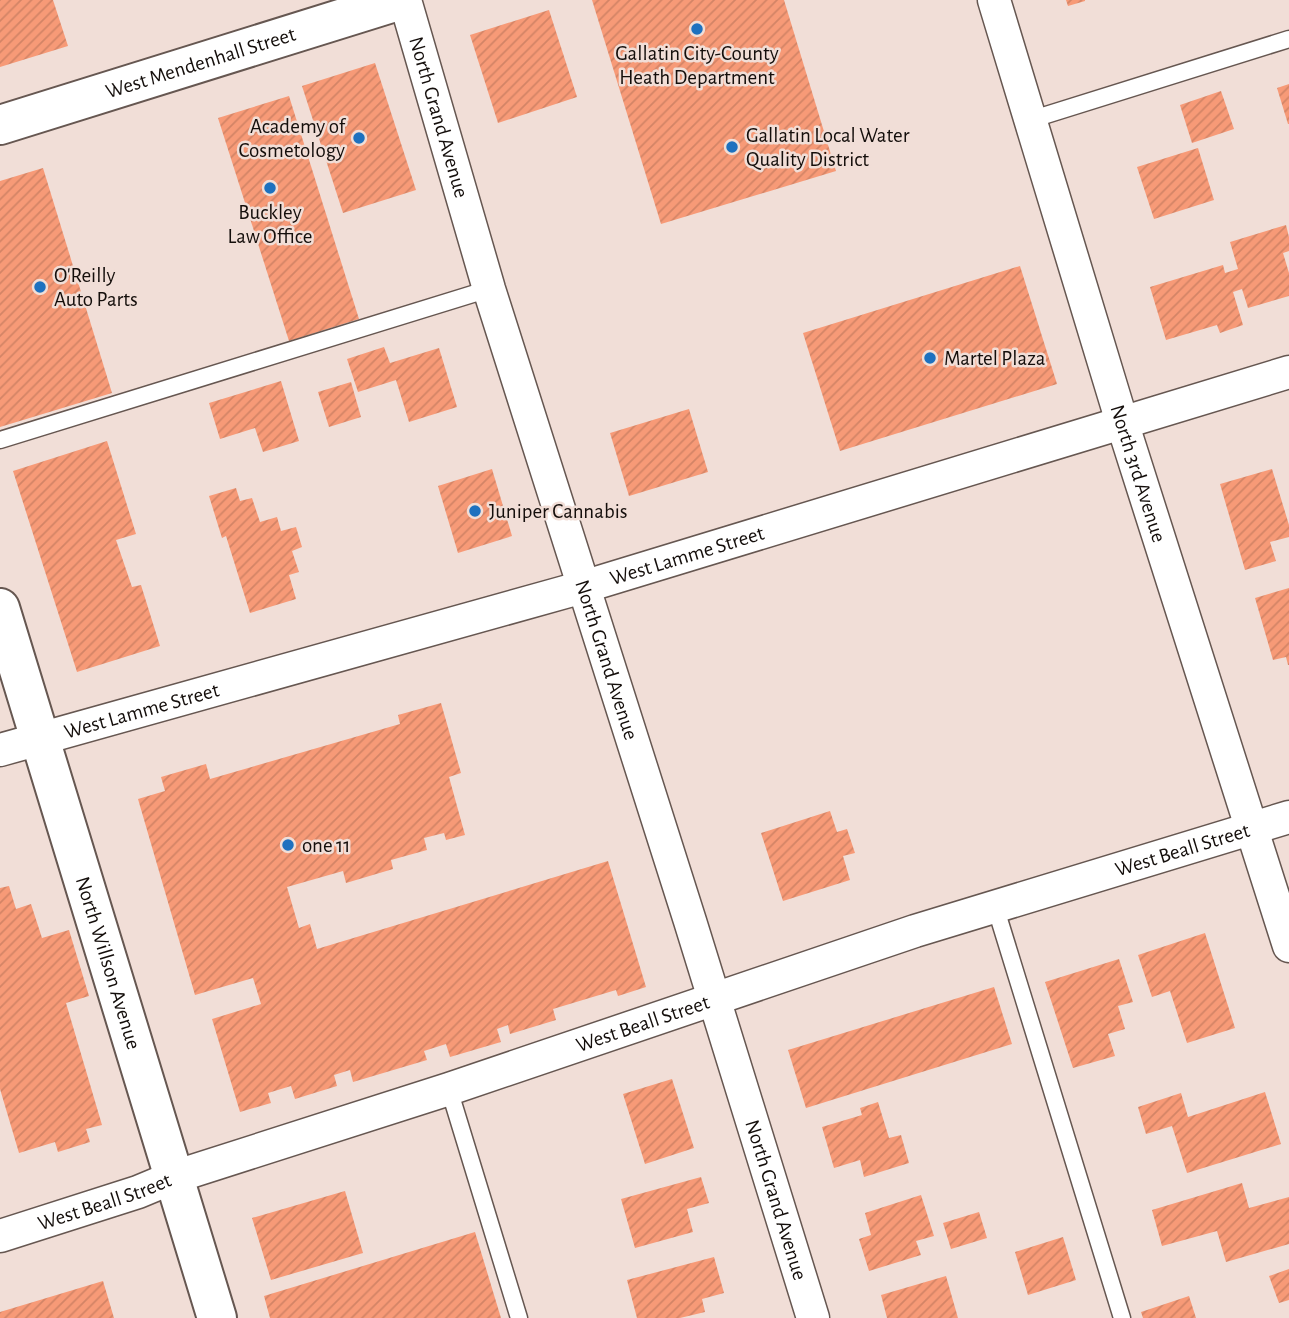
<svg xmlns="http://www.w3.org/2000/svg" width="1289" height="1318" font-family="'Alegreya Sans',sans-serif">
<style>
.building{fill:url(#building-hatch)}
.lines{fill:none;stroke-linecap:round;stroke-linejoin:round}
.lane-casing{stroke:#665751;stroke-width:19}
.street-casing{stroke:#665751;stroke-width:35}
.secondary-casing{stroke:#665751;stroke-width:42}
.lane{stroke:#fff;stroke-width:16}
.street{stroke:#fff;stroke-width:32}
.secondary{stroke:#fff;stroke-width:38}
.poi-dot{fill:#1e71bf;stroke:#f1ded7;stroke-width:2.5}
.labels{text-anchor:middle;stroke-width:5;stroke-linejoin:round;paint-order:stroke}
.poi-label{font-size:21px;fill:#140e0b;stroke:#f1ded7;text-anchor:start}
.street-label{font-size:21px;fill:#140e0b;stroke:#f1ded7}
</style>
<defs>
<pattern id="building-hatch" width="6" height="6" patternUnits="userSpaceOnUse" patternTransform="scale(1.75)"><rect width="6" height="6" fill="#f79a77"/><path d="M-1 1l2-2M0 6l6-6M5 7l2-2" fill="none" stroke="#d38466"/></pattern>
</defs>
<rect width="100%" height="100%" fill="#f1ded7"/>
<g class="building">
<path d="M 0,0 L 53,0 L 68,46 L 0,67 Z"/>
<path d="M 592,0 L 784,0 L 836,171 L 661,224 Z"/>
<path d="M 1066,0 L 1085,0 L 1085,1 L 1068,6 Z"/>
<path d="M 549,10 L 577,97 L 498,123 L 470,35 Z"/>
<path d="M 375,63 L 416,190 L 343,213 L 302,86 Z"/>
<path d="M 1289,84 L 1289,124 L 1288,124 L 1277,88 Z"/>
<path d="M 1221,91 L 1234,129 L 1192,143 L 1180,105 Z"/>
<path d="M 289,96 L 359,319 L 289,341 L 218,118 Z"/>
<path d="M 1198,148 L 1214,200 L 1154,219 L 1137,167 Z"/>
<path d="M 43,168 L 112,393 L 0,427 L 0,181 Z"/>
<path d="M 1286,225 L 1289,237 L 1289,251 L 1283,253 L 1289,273 L 1289,296 L 1248,308 L 1242,289 L 1233,292 L 1243,325 L 1220,333 L 1217,325 L 1166,340 L 1150,287 L 1223,265 L 1225,273 L 1238,269 L 1230,242 Z"/>
<path d="M 1020,266 L 1057,384 L 840,451 L 803,333 Z"/>
<path d="M 384,347 L 390,363 L 439,348 L 457,407 L 409,422 L 396,380 L 358,392 L 347,359 Z"/>
<path d="M 281,381 L 299,441 L 263,452 L 255,428 L 220,439 L 209,403 Z"/>
<path d="M 351,382 L 361,417 L 329,427 L 318,392 Z"/>
<path d="M 689,409 L 708,472 L 629,496 L 610,433 Z"/>
<path d="M 107,441 L 136,534 L 116,540 L 132,587 L 141,585 L 160,646 L 77,672 L 13,471 Z"/>
<path d="M 492,469 L 512,536 L 458,553 L 438,486 Z"/>
<path d="M 1272,469 L 1289,525 L 1289,537 L 1270,542 L 1276,561 L 1245,570 L 1220,484 Z"/>
<path d="M 236,488 L 240,501 L 252,498 L 260,522 L 277,517 L 281,531 L 296,527 L 302,547 L 292,551 L 299,572 L 289,575 L 296,599 L 250,613 L 226,536 L 222,538 L 209,496 Z"/>
<path d="M 1289,588 L 1289,665 L 1288,665 L 1286,657 L 1273,660 L 1255,598 Z"/>
<path d="M 441,703 L 461,773 L 449,777 L 465,835 L 446,840 L 444,833 L 424,838 L 427,850 L 391,860 L 393,869 L 346,883 L 343,871 L 287,887 L 299,928 L 310,924 L 317,949 L 608,861 L 646,987 L 618,996 L 616,990 L 553,1009 L 556,1020 L 510,1034 L 508,1025 L 497,1029 L 501,1042 L 450,1057 L 446,1044 L 424,1051 L 427,1060 L 353,1082 L 350,1070 L 334,1075 L 337,1086 L 295,1099 L 291,1086 L 268,1093 L 271,1103 L 240,1112 L 212,1019 L 261,1004 L 253,978 L 195,995 L 138,799 L 165,791 L 161,777 L 206,764 L 210,779 L 400,724 L 398,715 Z"/>
<path d="M 830,811 L 837,832 L 847,829 L 855,853 L 843,856 L 850,880 L 783,901 L 761,833 Z"/>
<path d="M 9,886 L 16,909 L 31,904 L 42,938 L 69,930 L 89,996 L 66,1003 L 102,1125 L 86,1129 L 90,1142 L 58,1152 L 55,1142 L 19,1153 L 0,1089 L 0,888 Z"/>
<path d="M 1205,933 L 1235,1028 L 1187,1043 L 1170,991 L 1152,997 L 1138,955 Z"/>
<path d="M 1119,959 L 1133,1002 L 1118,1006 L 1125,1029 L 1108,1034 L 1115,1056 L 1073,1068 L 1045,982 Z"/>
<path d="M 994,987 L 1012,1044 L 806,1108 L 788,1050 Z"/>
<path d="M 672,1079 L 694,1148 L 645,1164 L 623,1094 Z"/>
<path d="M 1265,1092 L 1281,1144 L 1187,1173 L 1172,1126 L 1146,1134 L 1138,1107 L 1181,1093 L 1188,1117 Z"/>
<path d="M 878,1102 L 889,1138 L 901,1135 L 909,1163 L 864,1177 L 860,1160 L 834,1168 L 822,1127 L 862,1115 L 860,1108 Z"/>
<path d="M 701,1177 L 709,1203 L 687,1209 L 693,1232 L 635,1248 L 621,1199 Z"/>
<path d="M 1242,1183 L 1249,1208 L 1289,1197 L 1289,1244 L 1226,1262 L 1217,1231 L 1162,1246 L 1152,1210 Z"/>
<path d="M 345,1191 L 363,1253 L 271,1280 L 252,1218 Z"/>
<path d="M 921,1195 L 934,1236 L 916,1241 L 921,1255 L 869,1271 L 859,1239 L 871,1235 L 865,1213 Z"/>
<path d="M 979,1212 L 987,1238 L 951,1249 L 943,1223 Z"/>
<path d="M 475,1232 L 501,1318 L 270,1318 L 264,1296 Z"/>
<path d="M 1063,1237 L 1076,1280 L 1028,1295 L 1015,1252 Z"/>
<path d="M 714,1257 L 724,1293 L 702,1299 L 705,1312 L 680,1318 L 637,1318 L 627,1280 Z"/>
<path d="M 1289,1269 L 1289,1300 L 1279,1303 L 1269,1276 Z"/>
<path d="M 946,1276 L 958,1318 L 887,1318 L 881,1295 Z"/>
<path d="M 103,1281 L 114,1318 L 0,1318 L 0,1312 Z"/>
<path d="M 1189,1296 L 1196,1318 L 1143,1318 L 1141,1312 Z"/>
</g>
<g class="lines">
<defs>
<g id="lane">
<path d="M 1030,120 L 1289,39"/>
<path d="M 0,440 L 489,289"/>
<path d="M 995,906 L 1122,1318"/>
<path d="M 449,1089 L 519,1318"/>
</g>
<g id="street">
<path id="s1" d="M 405,0 L 489,289 L 690,921 L 813,1318"/>
<path id="s2" d="M 994,0 L 1122,422 L 1289,946"/>
<path id="s3" d="M 0,750 L 583,587 L 1289,372"/>
<path id="s4" d="M 0,1236 L 138,1192 L 174,1177 L 449,1089 L 915,931 L 1289,817"/>
</g>
<g id="secondary">
<path id="s5" d="M 0,125 L 401,0"/>
<path id="s6" d="M 0,608 L 217,1318"/>
</g>
</defs>
<use href="#lane" class="lane-casing"/>
<use href="#street" class="street-casing"/>
<use href="#secondary" class="secondary-casing"/>
<use href="#lane" class="lane"/>
<use href="#street" class="street"/>
<use href="#secondary" class="secondary"/>
</g>
<g class="poi-dot">
<circle cx="697" cy="29" r="7"/>
<circle cx="359" cy="138" r="7"/>
<circle cx="732" cy="147" r="7"/>
<circle cx="270" cy="188" r="7"/>
<circle cx="40" cy="287" r="7"/>
<circle cx="930" cy="358" r="7"/>
<circle cx="475" cy="511" r="7"/>
<circle cx="288" cy="845" r="7"/>
</g>
<g class="labels">
<g class="poi-label">
<text x="697" y="60" text-anchor="middle">Gallatin City-County<tspan x="697" dy="24">Heath Department</tspan></text>
<text x="345" y="133" text-anchor="end">Academy of<tspan x="345" dy="24">Cosmetology</tspan></text>
<text x="746" y="142">Gallatin Local Water<tspan x="746" dy="24">Quality District</tspan></text>
<text x="270" y="219" text-anchor="middle">Buckley<tspan x="270" dy="24">Law Office</tspan></text>
<text x="54" y="282">O'Reilly<tspan x="54" dy="24">Auto Parts</tspan></text>
<text x="944" y="365">Martel Plaza</text>
<text x="489" y="518">Juniper Cannabis</text>
<text x="302" y="852">one 11</text>
</g>
<g class="street-label">
<text dy="7" stroke="none"><textPath href="#s5" startOffset="210">West Mendenhall Street</textPath></text>
<text dy="7" stroke="none"><textPath href="#s1" startOffset="122">North Grand Avenue</textPath></text>
<text dy="7" stroke="none"><textPath href="#s2" startOffset="495">North 3rd Avenue</textPath></text>
<text dy="7" stroke="none"><textPath href="#s3" startOffset="714">West Lamme Street</textPath></text>
<text dy="7" stroke="none"><textPath href="#s1" startOffset="690">North Grand Avenue</textPath></text>
<text dy="7" stroke="none"><textPath href="#s3" startOffset="147">West Lamme Street</textPath></text>
<text dy="7" stroke="none"><textPath href="#s4" startOffset="1244">West Beall Street</textPath></text>
<text dy="7" stroke="none"><textPath href="#s6" startOffset="371">North Willson Avenue</textPath></text>
<text dy="7" stroke="none"><textPath href="#s4" startOffset="677">West Beall Street</textPath></text>
<text dy="7" stroke="none"><textPath href="#s4" startOffset="110">West Beall Street</textPath></text>
<text dy="7" stroke="none"><textPath href="#s1" startOffset="1256">North Grand Avenue</textPath></text>
</g>
</g>
</svg>
